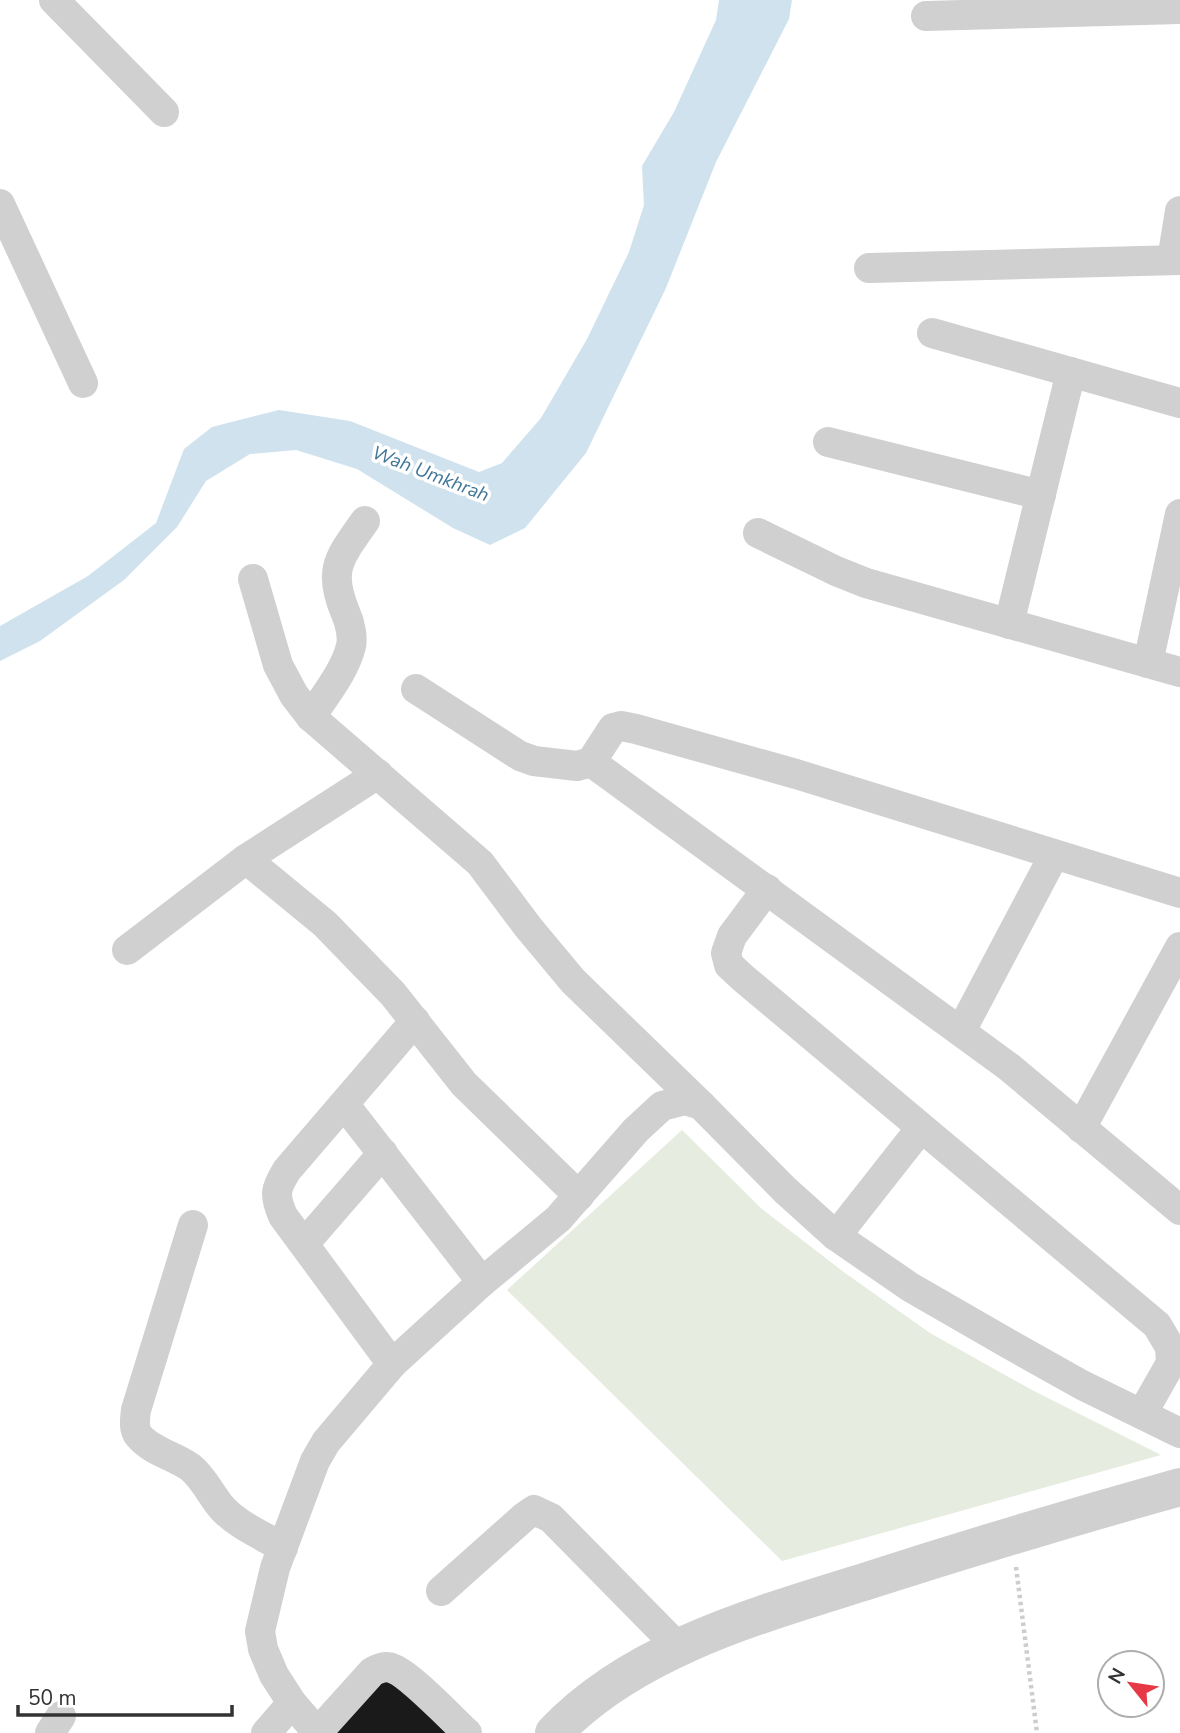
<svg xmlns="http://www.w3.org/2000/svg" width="1180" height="1733" font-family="'Nunito Sans',sans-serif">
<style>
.green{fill:#e6ecdf}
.water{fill:#cfe2ee}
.building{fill:#1a1a1a}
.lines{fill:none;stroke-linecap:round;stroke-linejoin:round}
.path{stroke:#cdcdcd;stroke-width:4.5;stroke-dasharray:3.5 3.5;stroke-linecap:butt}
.minor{stroke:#d0d0d0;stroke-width:30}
.tertiary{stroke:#d0d0d0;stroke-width:38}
.labels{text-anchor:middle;stroke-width:7;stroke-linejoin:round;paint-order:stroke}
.water-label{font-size:19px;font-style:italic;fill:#3f7597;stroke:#fff}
</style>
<rect width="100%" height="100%" fill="#fff"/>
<path class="green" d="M 682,1130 L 762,1209 L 845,1273 L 930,1333 L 1032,1390 L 1161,1455 L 782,1561 L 507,1290 Z"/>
<path class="water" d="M 719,0 L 792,0 L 789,19 L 716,162 L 666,288 L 586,453 L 525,528 L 490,545 L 453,528 L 357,469 L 296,450 L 250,454 L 206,481 L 177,527 L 124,580 L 40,641 L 0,661 L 0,626 L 88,576 L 156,523 L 184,449 L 212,427 L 279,410 L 350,421 L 479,472 L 502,463 L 541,418 L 587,339 L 629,252 L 644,205 L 642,166 L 674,112 L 716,20 Z"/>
<path class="building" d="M 381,1667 L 461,1733 L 320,1733 Z"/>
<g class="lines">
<path class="path" d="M 1016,1567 L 1037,1733"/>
<g class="minor">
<path d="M 54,0 L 164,112"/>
<path d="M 926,16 L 1180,9"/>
<path d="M 0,204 L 83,383"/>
<path d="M 1172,260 L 1180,211"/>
<path d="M 869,268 L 1180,260"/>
<path d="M 932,333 L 1180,403"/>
<path d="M 828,442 L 1041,495"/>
<path d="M 758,533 L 836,571 L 866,583 L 1180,672"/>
<path d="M 253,579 L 278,665 L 294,695 L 311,717 L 480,863 L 528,927 L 573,981 L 701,1105"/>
<path d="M 1009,624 L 1071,372"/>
<path d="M 1148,663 L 1180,514"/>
<path d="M 416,689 L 520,756 L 534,761 L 577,766 L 591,762 L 613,728 L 621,726 L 636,729 L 796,774 L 1180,893"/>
<path d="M 311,717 C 325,695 345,671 351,646 C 353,637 350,623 346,614 C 327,570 339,558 365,521"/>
<path d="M 591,762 L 1009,1067 L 1180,1210"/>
<path d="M 246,859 L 325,924 L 393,994 L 464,1084 L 579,1196"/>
<path d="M 767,889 L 732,936 L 726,953 L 729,965 L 743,978 L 1157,1325 L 1170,1347 L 1171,1363 L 1142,1414"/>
<path d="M 127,950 L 246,859 L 378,774"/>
<path d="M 961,1031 L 1054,855"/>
<path d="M 344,1104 L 482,1282"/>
<path d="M 1081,1128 L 1180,947"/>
<path d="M 193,1225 L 136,1410 C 135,1419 133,1429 139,1436 C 151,1451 175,1456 190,1467 C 205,1479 211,1496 223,1509 C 239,1526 264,1536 283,1548"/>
<path d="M 836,1236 L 921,1128"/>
<path d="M 304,1244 L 383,1153"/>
<path d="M 392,1364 L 283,1216 C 274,1195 275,1189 287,1170 L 415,1021"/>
<path d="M 441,1591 L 524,1517 L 534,1510 L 551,1518 L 679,1648"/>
<path d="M 50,1733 L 61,1716"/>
<path d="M 266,1733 L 292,1703"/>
<path d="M 317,1733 L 372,1672 C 379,1668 386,1665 394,1669 C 410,1675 452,1719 467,1733"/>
<path d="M 318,1733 L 292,1703 L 274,1675 L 263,1649 L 260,1631 L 275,1568 L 315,1461 L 326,1442 L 392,1364 L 482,1282 L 558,1219 L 636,1130 L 662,1106 L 685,1100 L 701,1105 L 785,1190 L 836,1236 L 910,1287 L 1009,1344 L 1082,1385 L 1180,1433"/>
</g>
<path class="tertiary" d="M 554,1733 C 634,1648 762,1614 870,1580 C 973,1547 1076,1516 1180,1487"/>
</g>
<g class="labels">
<g class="water-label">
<text transform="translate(431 473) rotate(21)" y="7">Wah Umkhrah</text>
</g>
</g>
<g transform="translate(1131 1684) rotate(300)"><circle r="33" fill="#ffffff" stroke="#adadad" stroke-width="2"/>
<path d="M0-5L12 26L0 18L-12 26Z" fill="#e63946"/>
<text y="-10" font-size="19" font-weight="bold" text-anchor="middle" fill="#333333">N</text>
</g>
<path d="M18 1705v10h214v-10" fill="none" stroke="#333333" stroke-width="3.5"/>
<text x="28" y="1705" font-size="21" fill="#333333" stroke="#ffffff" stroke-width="5" paint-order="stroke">50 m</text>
</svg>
